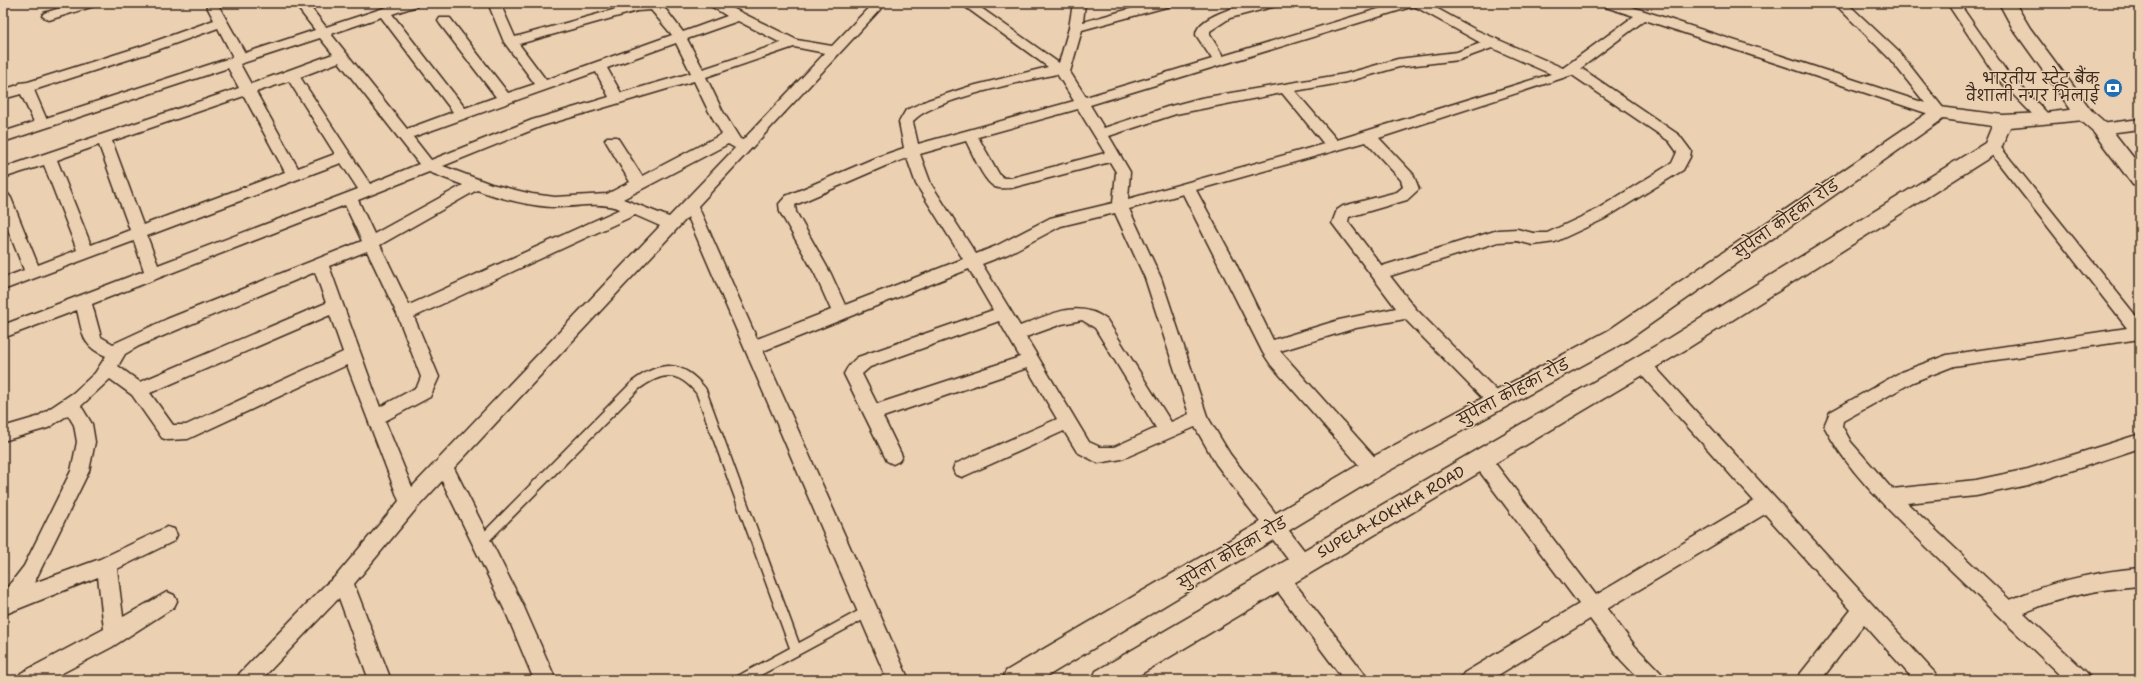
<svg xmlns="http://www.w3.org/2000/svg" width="2143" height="683" font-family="'Shantell Sans','Playpen Sans Deva',sans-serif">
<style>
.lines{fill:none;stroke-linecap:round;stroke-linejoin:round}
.service-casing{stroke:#3b2a1e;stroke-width:13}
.minor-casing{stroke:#3b2a1e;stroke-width:3}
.tertiary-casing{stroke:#3b2a1e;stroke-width:3}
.secondary-casing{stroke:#3b2a1e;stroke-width:3}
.service{stroke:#ebd0b2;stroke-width:10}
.minor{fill:#ebd0b2;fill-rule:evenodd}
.tertiary{fill:#ebd0b2;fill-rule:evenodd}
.secondary{fill:#ebd0b2;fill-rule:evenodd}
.labels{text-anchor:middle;stroke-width:3;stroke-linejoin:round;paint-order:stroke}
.poi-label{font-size:15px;fill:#3b2a1e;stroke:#ebd0b2;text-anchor:end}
.street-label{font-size:15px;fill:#3b2a1e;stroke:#ebd0b2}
</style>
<rect width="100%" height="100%" fill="#ebd0b2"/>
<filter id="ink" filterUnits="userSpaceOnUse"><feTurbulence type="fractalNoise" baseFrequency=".025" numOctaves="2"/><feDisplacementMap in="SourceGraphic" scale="8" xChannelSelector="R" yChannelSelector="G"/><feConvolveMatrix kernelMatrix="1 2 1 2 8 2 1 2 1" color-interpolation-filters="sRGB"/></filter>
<g filter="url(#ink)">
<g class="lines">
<defs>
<g id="service">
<path d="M 482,541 L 636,385 C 662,366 680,365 701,391 L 796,650"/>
<path d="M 741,680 L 867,612"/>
</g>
<g id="minor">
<path d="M 76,3 L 95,3 L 94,6 L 49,20 L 42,16 L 44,13 Z"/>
<path d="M 205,3 L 217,3 L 245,53 L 315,30 L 294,3 L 307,3 L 326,27 L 399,3 L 418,3 L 417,6 L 392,14 L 465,108 L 496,97 L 440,24 L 438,21 L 440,18 L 450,18 L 508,93 L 535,84 L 504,42 L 488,3 L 500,3 L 515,37 L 638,3 L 659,3 L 667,11 L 683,32 L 727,16 L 706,3 L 722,3 L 797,40 L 832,46 L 873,3 L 886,3 L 698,206 L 757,339 L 831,310 L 815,274 L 780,212 L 779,204 L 786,196 L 875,158 L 904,148 L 899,122 L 906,110 L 928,100 L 968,87 L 1048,67 L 960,3 L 974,3 L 1059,63 L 1069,28 L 1073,3 L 1085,3 L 1083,22 L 1151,3 L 1171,3 L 1170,6 L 1082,30 L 1070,72 L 1086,97 L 1212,59 L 1196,35 C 1196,17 1240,5 1256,3 C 1263,2 1270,3 1277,3 L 1276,6 L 1230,18 L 1210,31 L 1210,35 L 1223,56 L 1398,3 L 1427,3 L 1476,30 L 1563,68 L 1634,16 L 1602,6 L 1601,3 L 1620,3 L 1925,103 L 1890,59 L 1834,3 L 1847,3 L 1900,53 L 1947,113 L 1945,116 L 1935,116 L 1645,20 L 1581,68 L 1679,135 L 1691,151 L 1690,157 L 1683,170 L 1604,219 L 1555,242 L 1533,245 L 1517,241 L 1498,242 L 1390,276 L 1415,308 L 1502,396 L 1505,401 L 1502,406 L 1496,408 L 1490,406 L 1405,319 L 1356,328 L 1280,351 L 1380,463 L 1382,468 L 1380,473 L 1373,476 L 1366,473 L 1271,365 L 1263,353 L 1183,194 L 1129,209 L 1161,278 L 1207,416 L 1230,454 L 1310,558 L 1313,564 L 1310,570 L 1303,573 L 1296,570 L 1216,464 L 1195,427 L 1122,459 L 1098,463 L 1077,452 L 1064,431 L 969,474 L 962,477 L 955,474 L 953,469 L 955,464 L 1057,419 L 1027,368 L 883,417 L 902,456 L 899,461 L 893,464 L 887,461 L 844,374 C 848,366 851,362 858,357 L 993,310 L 969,269 L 763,351 L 909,680 L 887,680 L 688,217 L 454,468 L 523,605 L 556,680 L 534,680 L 507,615 L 442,481 L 416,509 L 354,584 L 391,680 L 369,680 L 339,598 L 261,680 L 236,680 L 240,673 L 324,586 L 336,576 L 399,501 L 347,365 L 188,439 L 168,440 L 162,438 L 132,395 L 110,379 L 81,406 L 92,424 L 95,442 L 89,471 L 34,583 L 100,559 L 167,527 L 174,529 L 177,535 L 174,541 L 117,569 L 123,617 L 167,592 L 174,595 L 177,601 L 174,607 L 112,647 L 49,680 L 17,680 L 21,673 L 104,629 L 98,577 L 3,615 L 3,593 L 24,566 L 71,471 L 77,442 L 74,425 L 68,415 L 48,428 L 3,441 L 3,427 L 37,417 L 73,393 L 95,373 L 106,356 C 81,346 83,333 77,310 L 3,338 L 3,325 L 144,271 L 134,241 L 3,290 L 3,278 L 24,270 L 3,217 L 3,193 L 8,194 L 11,198 L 38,265 L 77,250 L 44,165 L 3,178 L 3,168 L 239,88 L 228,68 L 3,142 L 3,132 L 34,122 L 21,94 L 3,99 L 3,90 L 18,85 L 20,83 L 28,82 L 139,47 L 214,20 ZM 1414,6 L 1481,43 L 1457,52 L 1398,59 L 1345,74 L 1201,98 L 1167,107 L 1104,128 L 1090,105 ZM 651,10 L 672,35 L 546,80 L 519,44 L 637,11 ZM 381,17 L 453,112 L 407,129 L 331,34 ZM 738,21 L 781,43 L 703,69 L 687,39 ZM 218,28 L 233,57 L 46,118 L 34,90 L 149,53 ZM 320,38 L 333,54 L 251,84 L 240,64 ZM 676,43 L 691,73 L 621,93 L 607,68 ZM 794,47 L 825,53 L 743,140 L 740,139 L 722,110 L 706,77 ZM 1492,48 L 1551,74 L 1337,140 L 1295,91 L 1346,82 L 1399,67 L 1459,60 ZM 339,62 L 419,164 L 370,184 L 300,77 ZM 596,72 L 609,97 L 532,120 L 431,160 L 413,137 ZM 1057,74 L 1074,101 L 918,144 L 913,122 C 925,101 1030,80 1057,74 ZM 1572,75 L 1669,141 L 1677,152 L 1672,163 L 1594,211 L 1547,233 L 1533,233 L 1517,229 L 1498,230 L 1382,266 L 1348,222 L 1349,217 L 1407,200 L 1419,189 L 1413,174 L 1379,138 ZM 289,81 L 335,154 L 298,168 L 256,92 ZM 694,81 L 708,110 L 722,134 L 642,176 L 617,137 L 607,137 L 605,140 L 630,182 L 607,194 L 555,197 L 532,194 L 491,184 L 443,166 L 542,126 ZM 1282,93 L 1324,144 L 1128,199 L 1130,172 L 1109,136 L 1176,114 ZM 244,96 L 285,172 L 143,225 L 112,141 ZM 1078,109 L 1105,153 L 1011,178 L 1004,178 L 999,174 L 978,137 ZM 966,141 C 972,152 983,181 995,187 C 1000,189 1006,188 1011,188 L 1110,162 L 1116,172 L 1113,203 L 1050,218 L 996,246 L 976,254 L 931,184 L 920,154 ZM 1366,142 L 1401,180 L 1403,187 L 1397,192 L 1343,206 L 1337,210 L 1332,223 L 1396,308 L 1339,320 L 1273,340 L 1235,262 L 1196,190 ZM 728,144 L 735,148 L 669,217 L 623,199 ZM 99,145 L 130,230 L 91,245 L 57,160 ZM 907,158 L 916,184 L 963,259 L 845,305 L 831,274 L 796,212 L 795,205 L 885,166 ZM 341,163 L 358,189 L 158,265 L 147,236 ZM 429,172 L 463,185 L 374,234 L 358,200 ZM 477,190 C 499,198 533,207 556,207 C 578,207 600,201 620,209 L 409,305 L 380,245 ZM 345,205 L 362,241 L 167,319 L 113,344 L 101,337 L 92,304 ZM 1115,213 L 1145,278 L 1189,414 L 1171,422 L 1107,320 C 1079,298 1049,315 1020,326 L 982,264 L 1008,254 L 1061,226 ZM 635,215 L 660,226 L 412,487 L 385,421 L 430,397 L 439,377 L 414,317 ZM 367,251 L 397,314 L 421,377 L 417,387 L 380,407 L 329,266 ZM 315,272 L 326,303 L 140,382 L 118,366 L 125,354 L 139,346 ZM 330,315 L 343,352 L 186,425 L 173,425 L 150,393 ZM 1082,320 L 1095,328 L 1156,428 L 1114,447 L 1100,447 L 1089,442 L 1026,337 L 1062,324 ZM 999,321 L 1020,357 L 877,404 L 862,374 L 870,367 Z"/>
<path d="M 1947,3 L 1959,3 L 2007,72 L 2050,116 L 2052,119 L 2050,122 L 2040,122 L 1997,78 Z"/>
<path d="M 2140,119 L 2140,129 L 2101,134 L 2096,132 L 2094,129 L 2096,126 L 2101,124 Z"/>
<path d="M 1993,142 L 1998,144 L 2140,321 L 2140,339 L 1954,366 L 1913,382 L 1843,421 L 1842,426 L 1851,442 L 1892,489 L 1976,480 L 2028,469 L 2140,434 L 2140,448 L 2028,485 L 1976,496 L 1907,503 L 2010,600 C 2052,581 2094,572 2140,568 L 2140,586 C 2099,589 2061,596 2024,613 L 2087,673 L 2091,680 L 2065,680 C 2021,638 1978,596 1934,554 C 1894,515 1850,476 1824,426 L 1830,412 L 1901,372 L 1947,355 L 2127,328 L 1988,150 L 1986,147 L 1988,144 Z"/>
<path d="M 1642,357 L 1648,359 L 1935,673 L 1939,680 L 1914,680 L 1864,624 L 1821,680 L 1797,680 L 1801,673 L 1851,610 L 1765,514 L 1607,609 L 1635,646 L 1661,673 L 1665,680 L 1640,680 L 1621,660 L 1590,619 L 1490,680 L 1460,680 L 1464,673 L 1579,604 L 1474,464 L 1472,459 L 1474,454 L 1481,451 L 1488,454 L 1596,595 L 1754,501 L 1636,369 L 1633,364 L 1636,359 Z"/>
<path d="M 1279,569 L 1286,572 L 1364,673 L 1368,680 L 1344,680 L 1272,584 L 1269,578 L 1272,572 Z"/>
</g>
<path id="tertiary" d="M 1940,107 L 2003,115 L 2045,113 L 2084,108 L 2091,110 L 2093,114 L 2091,118 L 2084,120 L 2010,127 L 2000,151 L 1685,350 L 1131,680 L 1092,680 L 1096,671 L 1669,338 L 1985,143 L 1992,126 L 1943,119 L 1625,342 L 1381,475 L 1041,680 L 1002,680 L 1006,671 L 1365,461 L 1609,330 L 1933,109 Z"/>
<path id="secondary" d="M 1999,3 L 2015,3 L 2030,28 L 2091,110 L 2108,125 L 2140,166 L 2140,187 L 2133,185 L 2094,133 L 2077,118 L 2013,29 Z"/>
</defs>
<use href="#service" class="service-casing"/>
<use href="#minor" class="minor-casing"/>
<use href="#tertiary" class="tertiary-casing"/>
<use href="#secondary" class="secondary-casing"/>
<use href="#service" class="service"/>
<use href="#minor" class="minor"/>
<use href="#tertiary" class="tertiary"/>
<use href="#secondary" class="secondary"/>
</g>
</g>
<defs>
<symbol id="bank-disc" viewBox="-11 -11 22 22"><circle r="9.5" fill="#1f6fb2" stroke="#ebd0b2"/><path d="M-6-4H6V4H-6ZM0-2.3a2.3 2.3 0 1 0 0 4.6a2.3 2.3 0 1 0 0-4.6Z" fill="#fff"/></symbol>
</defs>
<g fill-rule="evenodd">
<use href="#bank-disc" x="2102" y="77" width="22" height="22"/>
</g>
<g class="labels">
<g class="poi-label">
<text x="2099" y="84">भारतीय स्टेट बैंक<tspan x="2099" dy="17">वैशाली नगर भिलाई</tspan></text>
</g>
<g class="street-label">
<text transform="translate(1786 219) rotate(-35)" y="5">सुपेला कोहका रोड</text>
<text transform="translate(1513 392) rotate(-28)" y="5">सुपेला कोहका रोड</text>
<text transform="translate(1391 512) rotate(-30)" y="5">SUPELA-KOKHKA ROAD</text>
<text transform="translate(1232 553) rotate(-31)" y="5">सुपेला कोहका रोड</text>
</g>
</g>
<rect width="2143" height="683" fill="none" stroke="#ebd0b2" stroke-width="16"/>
<rect x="8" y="8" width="2127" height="667" fill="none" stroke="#3b2a1e" stroke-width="1.5" filter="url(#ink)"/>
</svg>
